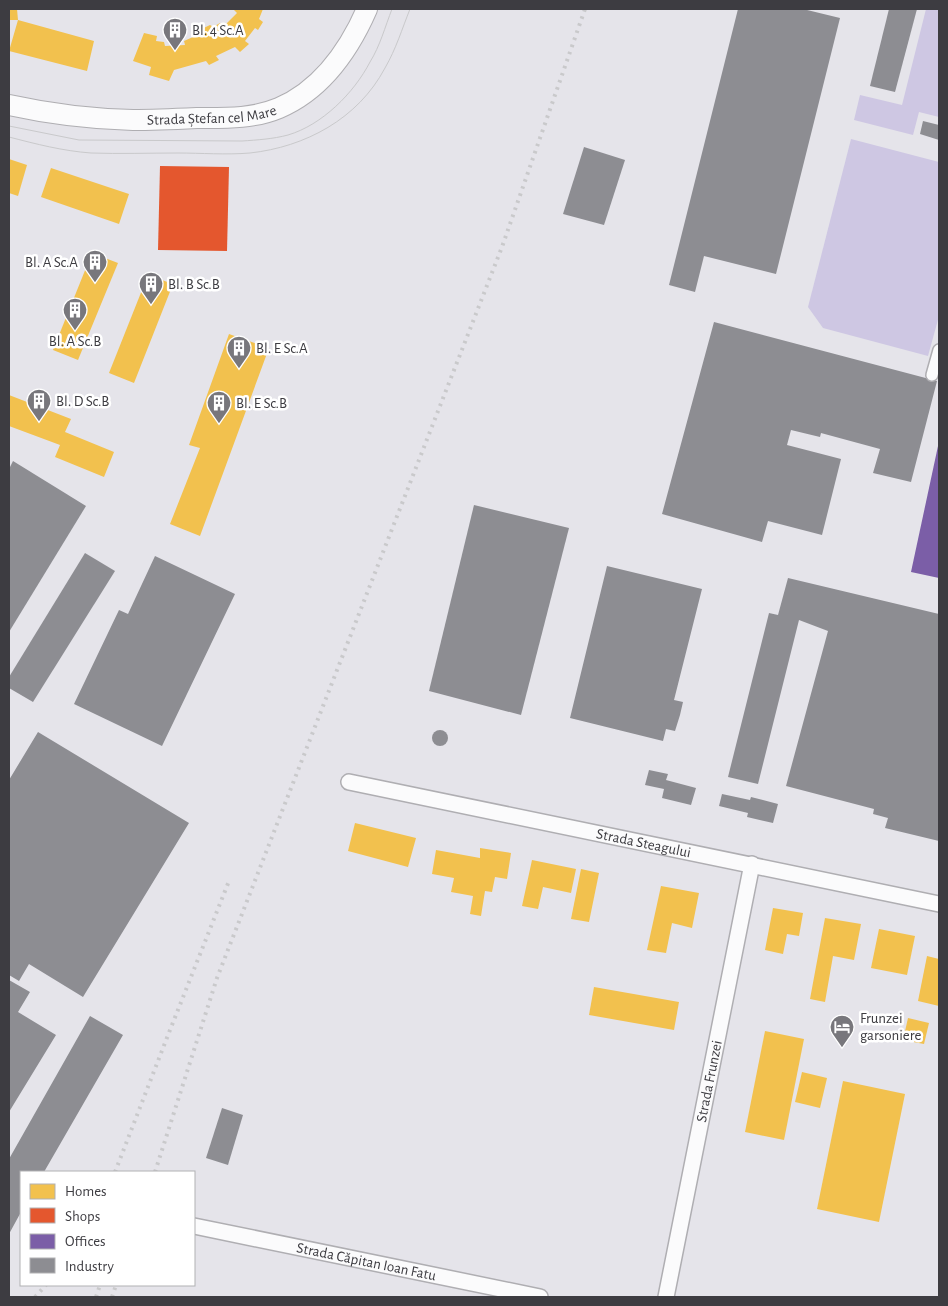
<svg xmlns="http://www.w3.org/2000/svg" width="948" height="1306" font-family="'Alegreya Sans',sans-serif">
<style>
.green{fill:#cec7e3}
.homes{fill:#f2c14e}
.shops{fill:#e4572e}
.offices{fill:#7b5ea7}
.industry{fill:#8d8d92}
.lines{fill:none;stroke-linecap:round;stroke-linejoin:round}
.pedestrian-casing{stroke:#afaeb2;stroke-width:14}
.minor-casing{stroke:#afaeb2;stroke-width:18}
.secondary-casing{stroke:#afaeb2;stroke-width:22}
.pedestrian{stroke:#fbfbfc;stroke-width:11}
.minor{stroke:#fbfbfc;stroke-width:15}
.secondary{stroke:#fbfbfc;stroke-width:20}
.tram{stroke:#c9c9cb;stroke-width:1}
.rail{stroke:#c9c9cb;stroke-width:4;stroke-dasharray:2.5 5;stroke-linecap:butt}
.labels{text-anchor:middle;stroke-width:5;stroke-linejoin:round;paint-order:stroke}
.poi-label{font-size:15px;fill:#3d3c41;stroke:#fff;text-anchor:start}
.street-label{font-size:15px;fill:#3d3c41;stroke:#fff}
</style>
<rect width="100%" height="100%" fill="#e5e4ea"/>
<g class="green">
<path d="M 926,9 L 939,9 L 939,117 L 919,112 L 913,135 L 854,120 L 860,95 L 902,105 Z"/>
<path d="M 851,139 L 939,162 L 939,316 L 928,356 L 823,328 L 808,307 Z"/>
</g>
<g class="homes">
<path d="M 9,9 L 17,9 L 18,20 L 94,41 L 87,71 L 9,51 L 18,20 L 9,20 Z"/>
<path d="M 233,9 L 263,9 L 259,19 L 263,22 L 258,30 L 255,28 L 245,41 L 249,44 L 240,52 L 235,47 L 216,56 L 219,60 L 209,65 L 206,61 L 174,70 L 169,81 L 149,75 L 151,67 L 133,61 L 144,33 L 157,36 L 156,41 L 164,42 L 165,46 L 185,45 L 184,41 L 193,37 L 191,34 L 210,25 L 213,27 L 220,23 L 224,26 L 237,13 Z"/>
<path d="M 9,159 L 27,165 L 18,196 L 9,193 Z"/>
<path d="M 51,168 L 129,194 L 119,224 L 41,197 Z"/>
<path d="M 92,253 L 118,263 L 78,360 L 53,350 Z"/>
<path d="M 148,275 L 173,284 L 134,383 L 109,373 Z"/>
<path d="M 229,334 L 269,348 L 200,536 L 170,524 L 200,448 L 189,445 Z"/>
<path d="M 9,395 L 71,419 L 65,432 L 114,452 L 104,477 L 55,457 L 60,445 L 9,426 Z"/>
<path d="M 355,823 L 416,838 L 408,867 L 348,851 Z"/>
<path d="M 480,848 L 511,853 L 507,879 L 495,877 L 492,892 L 485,891 L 481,916 L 470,914 L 473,896 L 451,892 L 454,878 L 432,874 L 436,850 L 480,858 Z"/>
<path d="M 532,860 L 576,869 L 571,893 L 543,887 L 538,909 L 522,906 Z"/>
<path d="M 581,869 L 599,873 L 589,922 L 571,919 Z"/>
<path d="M 661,886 L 699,893 L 692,928 L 672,923 L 666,953 L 647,950 Z"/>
<path d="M 773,908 L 803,913 L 799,936 L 787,934 L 783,954 L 765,950 Z"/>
<path d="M 825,918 L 861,924 L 854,960 L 833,956 L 825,1002 L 810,999 Z"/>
<path d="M 879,929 L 915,936 L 907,975 L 871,968 Z"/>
<path d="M 927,956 L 939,959 L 939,1006 L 918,1001 Z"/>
<path d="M 594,987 L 679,1002 L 674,1030 L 589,1015 Z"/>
<path d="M 908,1018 L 929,1023 L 924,1044 L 903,1040 Z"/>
<path d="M 765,1031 L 804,1039 L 784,1140 L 745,1132 Z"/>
<path d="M 802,1072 L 827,1078 L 820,1108 L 795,1102 Z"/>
<path d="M 843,1081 L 905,1094 L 879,1222 L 817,1209 Z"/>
</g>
<path class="shops" d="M 160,166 L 229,167 L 227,251 L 158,250 Z"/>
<path class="offices" d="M 938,446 L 939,446 L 939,578 L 911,572 Z"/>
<g class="industry">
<path d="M 738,9 L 803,9 L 840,18 L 776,274 L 704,256 L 695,292 L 669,285 Z"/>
<path d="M 889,9 L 917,9 L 895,92 L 870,86 Z"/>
<path d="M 923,121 L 939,125 L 939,140 L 920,134 Z"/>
<path d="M 584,147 L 625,160 L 604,225 L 563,214 Z"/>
<path d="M 714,322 L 937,381 L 911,482 L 873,473 L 880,449 L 821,433 L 820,437 L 791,430 L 787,445 L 841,459 L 822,535 L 768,521 L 762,542 L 662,514 Z"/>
<path d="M 13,461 L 86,506 L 9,632 L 9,469 Z"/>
<path d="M 474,505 L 569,528 L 521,715 L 429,691 Z"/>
<path d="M 85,553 L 115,571 L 33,702 L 9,688 L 9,677 Z"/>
<path d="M 155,556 L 235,594 L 162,746 L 74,704 L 119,610 L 128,614 Z"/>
<path d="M 607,566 L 702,589 L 674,700 L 683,702 L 680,715 L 675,731 L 666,729 L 663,741 L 570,718 Z"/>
<path d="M 788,578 L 939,614 L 939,841 L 885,828 L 888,818 L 873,814 L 874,809 L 786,786 L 828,631 L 799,620 L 758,784 L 728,777 L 769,613 L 778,615 Z"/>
<circle cx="440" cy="738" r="8"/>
<path d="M 38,732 L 189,823 L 83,997 L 29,964 L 19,981 L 9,975 L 9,780 Z"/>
<path d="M 649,770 L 668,774 L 666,780 L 696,788 L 691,805 L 662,798 L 664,789 L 645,785 Z"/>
<path d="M 722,794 L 750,800 L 751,797 L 778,804 L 773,823 L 747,817 L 748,813 L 719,806 Z"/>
<path d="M 9,980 L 30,992 L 18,1012 L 56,1035 L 9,1112 Z"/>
<path d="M 90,1016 L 123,1035 L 44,1172 L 21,1172 L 21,1212 L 9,1234 L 9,1159 Z"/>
<path d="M 222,1108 L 243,1115 L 228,1165 L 206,1158 Z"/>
</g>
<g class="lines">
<defs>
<path id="pedestrian" d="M 932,375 L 939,350"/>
<g id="minor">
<path id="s1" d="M 349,782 L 939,904"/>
<path id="s2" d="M 194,1226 L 540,1297"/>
<path id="s3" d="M 666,1297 L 752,864"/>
</g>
<g id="secondary">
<path id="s4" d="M 9,105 C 50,114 91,119 133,120 C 154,120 176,119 197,118 C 225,118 253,119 279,108 C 321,90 349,50 367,9"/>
</g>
</defs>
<use href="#pedestrian" class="pedestrian-casing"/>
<use href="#minor" class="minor-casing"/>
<use href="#secondary" class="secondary-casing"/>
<use href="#pedestrian" class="pedestrian"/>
<use href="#minor" class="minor"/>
<use href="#secondary" class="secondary"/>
<g class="tram">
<path d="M 9,126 L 79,140 L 242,141 C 257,140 273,139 288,135 C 322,125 354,93 370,62 C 380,46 385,27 392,9"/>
<path d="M 9,137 C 36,144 63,151 91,153 C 119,154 149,153 178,153 C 201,153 226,155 250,153 C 305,147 358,119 385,68 C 396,49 402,29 410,9"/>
</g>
<g class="rail">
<path d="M 115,1172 L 170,1030 L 229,881"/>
<path d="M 155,1172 L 217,978 L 502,247 L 585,9"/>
<path d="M 35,1297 L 46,1285"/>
<path d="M 96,1297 L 100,1285"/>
<path d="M 112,1297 L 116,1285"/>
</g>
</g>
<defs>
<symbol id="building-pin" viewBox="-11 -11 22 30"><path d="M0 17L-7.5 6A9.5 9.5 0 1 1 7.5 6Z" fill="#78777c" stroke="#fff"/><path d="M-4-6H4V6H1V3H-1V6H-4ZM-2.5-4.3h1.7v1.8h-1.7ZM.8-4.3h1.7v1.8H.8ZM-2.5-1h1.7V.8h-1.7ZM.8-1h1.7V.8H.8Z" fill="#fff"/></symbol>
<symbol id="hotel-pin" viewBox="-11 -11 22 30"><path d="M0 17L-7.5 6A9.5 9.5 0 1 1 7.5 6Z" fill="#78777c" stroke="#fff"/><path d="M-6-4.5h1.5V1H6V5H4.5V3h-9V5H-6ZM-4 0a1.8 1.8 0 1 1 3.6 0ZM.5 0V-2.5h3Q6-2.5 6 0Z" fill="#fff"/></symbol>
</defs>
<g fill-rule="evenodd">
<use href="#building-pin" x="161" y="16" width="28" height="38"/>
<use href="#building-pin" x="81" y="248" width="28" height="38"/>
<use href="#building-pin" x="137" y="270" width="28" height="38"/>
<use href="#building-pin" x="61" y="296" width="28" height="38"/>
<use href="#building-pin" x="225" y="334" width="28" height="38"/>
<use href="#building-pin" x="25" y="387" width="28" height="38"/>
<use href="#building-pin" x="205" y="389" width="28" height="38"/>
<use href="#hotel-pin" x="828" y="1013" width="28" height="38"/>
</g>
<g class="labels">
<g class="poi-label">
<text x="192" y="35">Bl. 4 Sc.A</text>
<text x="78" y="267" text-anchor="end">Bl. A Sc.A</text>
<text x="168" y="289">Bl. B Sc.B</text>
<text x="75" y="346" text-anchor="middle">Bl. A Sc.B</text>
<text x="256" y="353">Bl. E Sc.A</text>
<text x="56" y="406">Bl. D Sc.B</text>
<text x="236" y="408">Bl. E Sc.B</text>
<text x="860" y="1023">Frunzei<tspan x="860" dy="17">garsoniere</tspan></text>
</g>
<g class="street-label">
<text dy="5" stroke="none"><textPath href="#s4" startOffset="204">Strada Ștefan cel Mare</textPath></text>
<text dy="5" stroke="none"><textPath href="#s1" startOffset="301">Strada Steagului</textPath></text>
<text dy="5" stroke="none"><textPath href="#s3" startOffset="220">Strada Frunzei</textPath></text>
<text dy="5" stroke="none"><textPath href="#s2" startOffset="176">Strada Căpitan Ioan Fatu</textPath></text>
</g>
</g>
<rect width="948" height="1306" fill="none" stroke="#3d3c41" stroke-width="20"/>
<rect x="20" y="1171" width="175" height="115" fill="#ffffff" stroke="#b1b1b3"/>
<rect x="30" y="1184" width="25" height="15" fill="#f2c14e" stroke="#b1b1b3"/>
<text x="65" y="1196" font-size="15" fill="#3d3c41">Homes</text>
<rect x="30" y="1208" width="25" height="15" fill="#e4572e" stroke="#b1b1b3"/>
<text x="65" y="1221" font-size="15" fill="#3d3c41">Shops</text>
<rect x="30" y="1234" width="25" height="15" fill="#7b5ea7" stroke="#b1b1b3"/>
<text x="65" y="1246" font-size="15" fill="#3d3c41">Offices</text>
<rect x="30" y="1258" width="25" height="15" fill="#8d8d92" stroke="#b1b1b3"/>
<text x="65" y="1271" font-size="15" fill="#3d3c41">Industry</text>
</svg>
